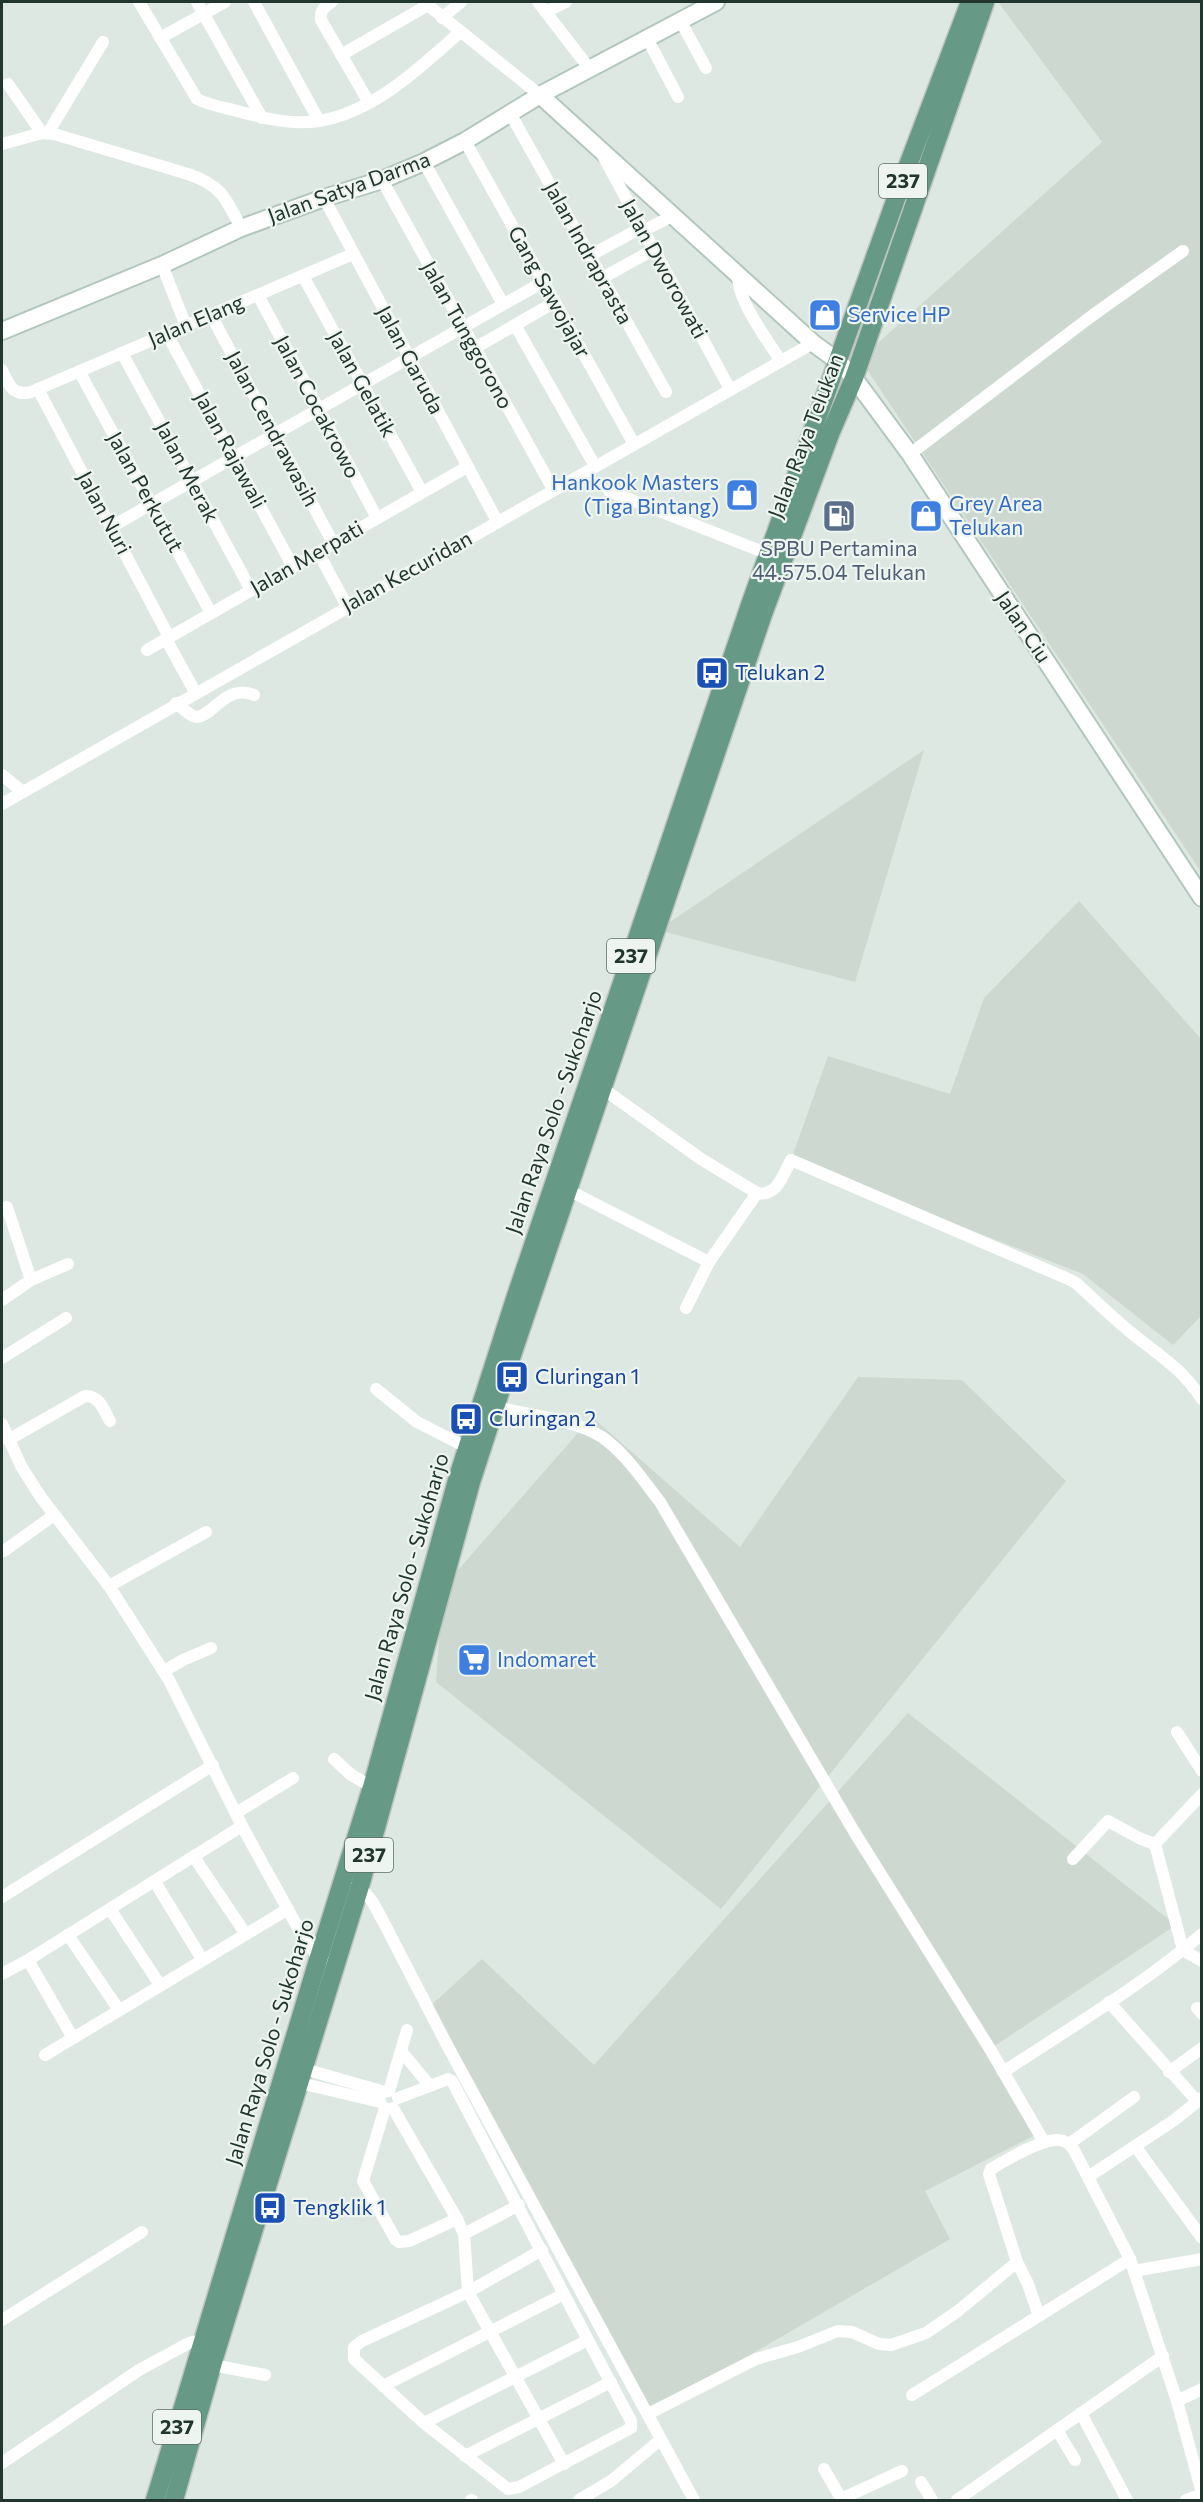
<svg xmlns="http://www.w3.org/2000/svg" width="1203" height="2502" font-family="Commissioner,sans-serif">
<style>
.built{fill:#cdd8d1}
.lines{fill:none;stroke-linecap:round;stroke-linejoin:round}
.secondary-casing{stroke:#b2c7bd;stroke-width:20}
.primary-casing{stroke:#bcc3c0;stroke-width:21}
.street{stroke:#fff;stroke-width:12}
.secondary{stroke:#fff;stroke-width:16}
.primary{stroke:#669a86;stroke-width:18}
.labels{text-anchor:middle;stroke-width:4.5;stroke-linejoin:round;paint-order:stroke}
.shield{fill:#eef5f1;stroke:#5e6f68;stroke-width:1.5}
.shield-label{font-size:20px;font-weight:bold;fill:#21362e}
.street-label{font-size:21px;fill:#21362e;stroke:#eef5f1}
.shop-label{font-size:21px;fill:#366cbe;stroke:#eef5f1;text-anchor:start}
.service-label{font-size:21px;fill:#4e5e75;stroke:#eef5f1}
.transit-label{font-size:21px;fill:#164399;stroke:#eef5f1;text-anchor:start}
</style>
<rect width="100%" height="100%" fill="#dee8e2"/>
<g class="built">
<path d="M 998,2 L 1201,2 L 1201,872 L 860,359 L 1102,142 Z"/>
<path d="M 924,750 L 855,982 L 658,930 Z"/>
<path d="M 1079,901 L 1201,1039 L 1201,1316 L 1173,1345 L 1083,1274 L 791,1160 L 828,1056 L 950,1094 L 984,998 Z"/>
<path d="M 858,1377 L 962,1380 L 1066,1481 L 721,1909 L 436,1682 L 443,1587 L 592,1417 L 740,1547 Z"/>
<path d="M 908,1713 L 1176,1925 L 990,2049 L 1039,2133 L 925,2191 L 950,2239 L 648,2414 L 428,2008 L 482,1959 L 594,2065 Z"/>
</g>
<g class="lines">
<defs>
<g id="secondary">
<path d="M 540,95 L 813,343 L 839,362 L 854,378 L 910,454 L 1202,898"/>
<path d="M 2,331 L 162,265 L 241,228 L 324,198 L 382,180 L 424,162 L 465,141 L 540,95 L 716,2"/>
</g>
<g id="primary">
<path d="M 155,2500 L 319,1957 L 372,1787 L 458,1477 L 516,1296 L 750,605 L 907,168 L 970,2"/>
<path d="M 174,2500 L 215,2355 L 360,1886 L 471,1482 L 513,1352 L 763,614 L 830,434 L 854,378 L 985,2"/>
</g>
</defs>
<use href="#secondary" class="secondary-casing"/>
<use href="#primary" class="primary-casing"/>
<g class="street">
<path d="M 139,2 L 197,99 C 211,106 227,108 241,112 C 266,119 293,125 318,121 C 373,113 421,67 460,32"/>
<path d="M 197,2 L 262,118"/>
<path d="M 254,2 L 319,121"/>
<path d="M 332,2 C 324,7 320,10 321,20 L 368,101"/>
<path d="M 424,2 L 540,95"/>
<path d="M 538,2 L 589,68"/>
<path d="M 546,12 L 566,2"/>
<path d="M 442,18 L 461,2"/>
<path d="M 680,20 L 706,68"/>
<path d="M 160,38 L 225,2"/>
<path d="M 647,38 L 678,97"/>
<path d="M 341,55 L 428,5"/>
<path d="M 8,84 L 42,133"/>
<path d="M 510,113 L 666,392"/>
<path d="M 48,133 L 103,42"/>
<path d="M 465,141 L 634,444"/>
<path d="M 2,144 L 42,133 L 54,134 L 188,174 C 221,185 226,198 241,228"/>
<path d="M 603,156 L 730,389"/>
<path d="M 424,162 L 503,304"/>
<path d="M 382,180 L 553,489"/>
<path d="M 324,198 L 497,521"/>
<path d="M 643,231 L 674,215"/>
<path d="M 589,256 L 641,228"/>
<path d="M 162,265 L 186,326"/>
<path d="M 739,274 C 733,294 769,343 781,361"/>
<path d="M 303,276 L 422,492"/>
<path d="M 602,278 L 653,250"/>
<path d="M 258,295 L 377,518"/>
<path d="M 211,315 L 333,543"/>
<path d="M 515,325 L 595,466"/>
<path d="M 167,334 L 293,567"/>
<path d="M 475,348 L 555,302"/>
<path d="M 122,353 L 251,590"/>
<path d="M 2,370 C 8,384 13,397 31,392 L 353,254"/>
<path d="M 79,371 L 211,613"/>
<path d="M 38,389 L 169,637"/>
<path d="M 910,454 L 1093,315 L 1183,251"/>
<path d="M 609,491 L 768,554"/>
<path d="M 111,527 L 543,282"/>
<path d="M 318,552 L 347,606"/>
<path d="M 166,639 L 195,692"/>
<path d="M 147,650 L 467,467"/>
<path d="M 176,703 C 182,707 190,717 197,717 C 213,716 227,683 254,695"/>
<path d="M 2,775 L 23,792"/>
<path d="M 2,804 L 813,343"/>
<path d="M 602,1088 L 701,1159 L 757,1193 C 777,1197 783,1175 791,1160 L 1066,1278 L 1076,1283 C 1097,1302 1117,1322 1139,1339 C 1166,1360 1182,1370 1202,1399"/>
<path d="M 568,1190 L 709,1262"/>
<path d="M 7,1207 L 31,1280"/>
<path d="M 2,1300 L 31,1280 L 68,1264"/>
<path d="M 686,1308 L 709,1262 L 757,1193"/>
<path d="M 2,1358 L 66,1318"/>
<path d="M 376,1389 L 417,1422 L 466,1447"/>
<path d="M 496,1407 C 528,1415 574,1419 602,1437 C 625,1453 643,1480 660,1502 L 855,1833 L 990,2049 L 1044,2142"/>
<path d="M 2,1424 L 21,1466 L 40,1496 L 109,1586 L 169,1680 L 242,1826 L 303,1937 L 314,1952 L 323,1959"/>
<path d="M 8,1440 L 85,1396 C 99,1395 104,1410 110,1421"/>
<path d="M 4,1551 L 54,1515"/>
<path d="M 109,1586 L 206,1532"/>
<path d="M 164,1671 L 183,1660 L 211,1648"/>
<path d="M 1177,1732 L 1202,1771"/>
<path d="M 334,1759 L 350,1774 L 372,1787"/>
<path d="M 236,1813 L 293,1778"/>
<path d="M 1155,1844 L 1183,1950 L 1202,1961"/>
<path d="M 1155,1844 L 1202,1794"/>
<path d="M 194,1857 L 245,1933"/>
<path d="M 1073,1859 L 1108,1821 L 1141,1839 L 1155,1844"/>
<path d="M 155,1882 L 202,1959"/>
<path d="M 357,1883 L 372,1901 L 383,1921 L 446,2043 L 694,2500"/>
<path d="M 2,1897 L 213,1765"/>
<path d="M 110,1909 L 160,1985"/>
<path d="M 68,1935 L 119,2010"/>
<path d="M 2,1974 L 28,1960"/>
<path d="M 1109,2002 L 1197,2101"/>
<path d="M 1197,2008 L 1202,2014"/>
<path d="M 73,2038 L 28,1960 L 242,1826"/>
<path d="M 45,2055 L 288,1909"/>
<path d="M 304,2069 L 385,2092"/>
<path d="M 1003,2072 C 1070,2028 1141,1986 1202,1934"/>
<path d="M 1169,2072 L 1202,2048"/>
<path d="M 300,2083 L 380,2102"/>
<path d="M 430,2086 L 448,2079 L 452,2081 L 588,2340"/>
<path d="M 389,2091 L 407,2030"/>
<path d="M 398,2098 L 430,2086 L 402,2052"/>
<path d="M 385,2108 L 363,2181 L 396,2240 L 399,2242 L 409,2241 L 457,2219"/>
<path d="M 393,2108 L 457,2219 L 464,2234 L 468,2292 L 564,2464"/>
<path d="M 1069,2144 L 1134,2097"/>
<path d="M 1135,2146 L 1202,2238"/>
<path d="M 1088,2177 L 1173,2121 L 1202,2098"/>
<path d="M 464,2234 L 519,2205"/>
<path d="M 1017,2262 L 1028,2284 L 1039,2316"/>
<path d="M 1134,2271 L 1202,2259"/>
<path d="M 2,2320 L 142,2232"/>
<path d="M 212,2365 L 265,2375"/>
<path d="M 383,2386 L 564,2294"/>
<path d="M 912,2395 L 1130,2259"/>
<path d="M 1177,2401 L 1202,2389"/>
<path d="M 1081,2413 L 1127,2500"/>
<path d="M 648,2414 L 756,2359 L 798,2347 L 838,2331 L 852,2332 L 879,2344 L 891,2345 L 926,2333 L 958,2311 L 1017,2262 L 989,2174 L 991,2169 C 1006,2160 1041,2139 1058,2140 C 1066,2140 1070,2144 1074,2150 L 1130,2259 L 1177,2401 L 1202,2493"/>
<path d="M 424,2423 L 588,2340 L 631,2421 L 631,2428 L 519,2487 L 508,2489 L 424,2423 L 354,2359 L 354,2347 L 362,2341 L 468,2292 L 542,2250"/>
<path d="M 1057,2430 L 1075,2460"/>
<path d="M 465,2456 L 611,2382"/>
<path d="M 2,2463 L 139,2370 L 189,2343 L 205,2339"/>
<path d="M 824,2469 L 842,2500"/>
<path d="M 921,2482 L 932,2500"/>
<path d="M 841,2499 L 902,2471"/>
<path d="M 471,2500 L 472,2500"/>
<path d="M 579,2500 L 611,2481 L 660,2440"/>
<path d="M 957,2500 L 1163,2356"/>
<path d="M 1186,2500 L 1202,2494"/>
</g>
<use href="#secondary" class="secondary"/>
<use href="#primary" class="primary"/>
</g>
<defs>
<symbol id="shop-square" viewBox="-11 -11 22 22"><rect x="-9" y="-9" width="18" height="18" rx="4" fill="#3f7fe0" stroke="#eef5f1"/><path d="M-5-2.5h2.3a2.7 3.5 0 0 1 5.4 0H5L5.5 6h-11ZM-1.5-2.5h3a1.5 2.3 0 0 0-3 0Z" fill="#fff"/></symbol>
<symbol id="fuel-square" viewBox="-11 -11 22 22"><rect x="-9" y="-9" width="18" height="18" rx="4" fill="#5c6f8a" stroke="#eef5f1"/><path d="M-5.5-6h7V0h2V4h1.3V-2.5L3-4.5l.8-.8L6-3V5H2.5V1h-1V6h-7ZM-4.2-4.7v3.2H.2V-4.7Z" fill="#fff"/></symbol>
<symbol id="bus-square" viewBox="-11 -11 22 22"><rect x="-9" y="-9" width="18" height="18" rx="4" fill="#1a4fb4" stroke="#eef5f1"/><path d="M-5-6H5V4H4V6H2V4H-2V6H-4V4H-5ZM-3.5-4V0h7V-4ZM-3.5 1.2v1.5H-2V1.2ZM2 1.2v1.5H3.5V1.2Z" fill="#fff"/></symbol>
<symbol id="supermarket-square" viewBox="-11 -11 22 22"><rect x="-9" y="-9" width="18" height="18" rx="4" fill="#3f7fe0" stroke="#eef5f1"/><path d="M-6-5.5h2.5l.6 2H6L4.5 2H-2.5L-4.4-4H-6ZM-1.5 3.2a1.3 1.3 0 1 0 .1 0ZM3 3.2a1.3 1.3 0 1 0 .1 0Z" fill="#fff"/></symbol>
</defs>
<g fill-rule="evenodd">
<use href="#shop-square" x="806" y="296" width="38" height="38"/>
<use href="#shop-square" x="723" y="476" width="38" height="38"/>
<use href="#fuel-square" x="820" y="497" width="38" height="38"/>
<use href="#shop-square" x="907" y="497" width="38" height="38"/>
<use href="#bus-square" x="693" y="654" width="38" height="38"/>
<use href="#bus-square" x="493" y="1358" width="38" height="38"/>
<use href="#bus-square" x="447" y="1400" width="38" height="38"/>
<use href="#supermarket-square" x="455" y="1641" width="38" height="38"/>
<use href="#bus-square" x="251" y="2189" width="38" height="38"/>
</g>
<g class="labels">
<g class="shield">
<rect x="879" y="164" width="48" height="34" rx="4.5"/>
<rect x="607" y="939" width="48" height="34" rx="4.5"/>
<rect x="345" y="1838" width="48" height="34" rx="4.5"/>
<rect x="153" y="2410" width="48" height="34" rx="4.5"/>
</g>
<g class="shield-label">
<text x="903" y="188">237</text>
<text x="631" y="963">237</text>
<text x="369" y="1862">237</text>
<text x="177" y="2434">237</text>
</g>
<g class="street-label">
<text transform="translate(349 188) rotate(-20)" y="7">Jalan Satya Darma</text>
<text transform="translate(588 253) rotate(61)" y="7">Jalan Indraprasta</text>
<text transform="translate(664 269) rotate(61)" y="7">Jalan Dworowati</text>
<text transform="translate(549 292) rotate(61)" y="7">Gang Sawojajar</text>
<text transform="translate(196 321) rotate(-23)" y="7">Jalan Elang</text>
<text transform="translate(467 335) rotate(61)" y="7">Jalan Tunggorono</text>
<text transform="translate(410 360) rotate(62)" y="7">Jalan Garuda</text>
<text transform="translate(362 384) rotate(61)" y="7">Jalan Gelatik</text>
<text transform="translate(317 407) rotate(62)" y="7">Jalan Cocakrowo</text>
<text transform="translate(272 429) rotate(62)" y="7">Jalan Cendrawasih</text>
<text transform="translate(806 436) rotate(-69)" y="7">Jalan Raya Telukan</text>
<text transform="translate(230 450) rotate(62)" y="7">Jalan Rajawali</text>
<text transform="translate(187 472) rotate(62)" y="7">Jalan Merak</text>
<text transform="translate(145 492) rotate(61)" y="7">Jalan Perkutut</text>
<text transform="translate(104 513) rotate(62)" y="7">Jalan Nuri</text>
<text transform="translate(307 558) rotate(-30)" y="7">Jalan Merpati</text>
<text transform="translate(407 572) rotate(-29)" y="7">Jalan Kecuridan</text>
<text transform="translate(1023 627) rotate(56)" y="7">Jalan Ciu</text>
<text transform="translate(554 1112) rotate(-71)" y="7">Jalan Raya Solo - Sukoharjo</text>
<text transform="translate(407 1577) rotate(-74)" y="7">Jalan Raya Solo - Sukoharjo</text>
<text transform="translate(270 2042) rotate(-73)" y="7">Jalan Raya Solo - Sukoharjo</text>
</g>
<g class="shop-label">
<text x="848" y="322">Service HP</text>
<text x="719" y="490" text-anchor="end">Hankook Masters<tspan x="719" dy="24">(Tiga Bintang)</tspan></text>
<text x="949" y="511">Grey Area<tspan x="949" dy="24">Telukan</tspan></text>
<text x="497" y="1667">Indomaret</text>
</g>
<g class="service-label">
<text x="839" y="556">SPBU Pertamina<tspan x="839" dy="24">44.575.04 Telukan</tspan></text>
</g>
<g class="transit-label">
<text x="735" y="680">Telukan 2</text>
<text x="535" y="1384">Cluringan 1</text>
<text x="489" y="1426">Cluringan 2</text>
<text x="293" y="2215">Tengklik 1</text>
</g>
</g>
<rect width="1203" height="2502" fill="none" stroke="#21362e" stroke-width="6"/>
</svg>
